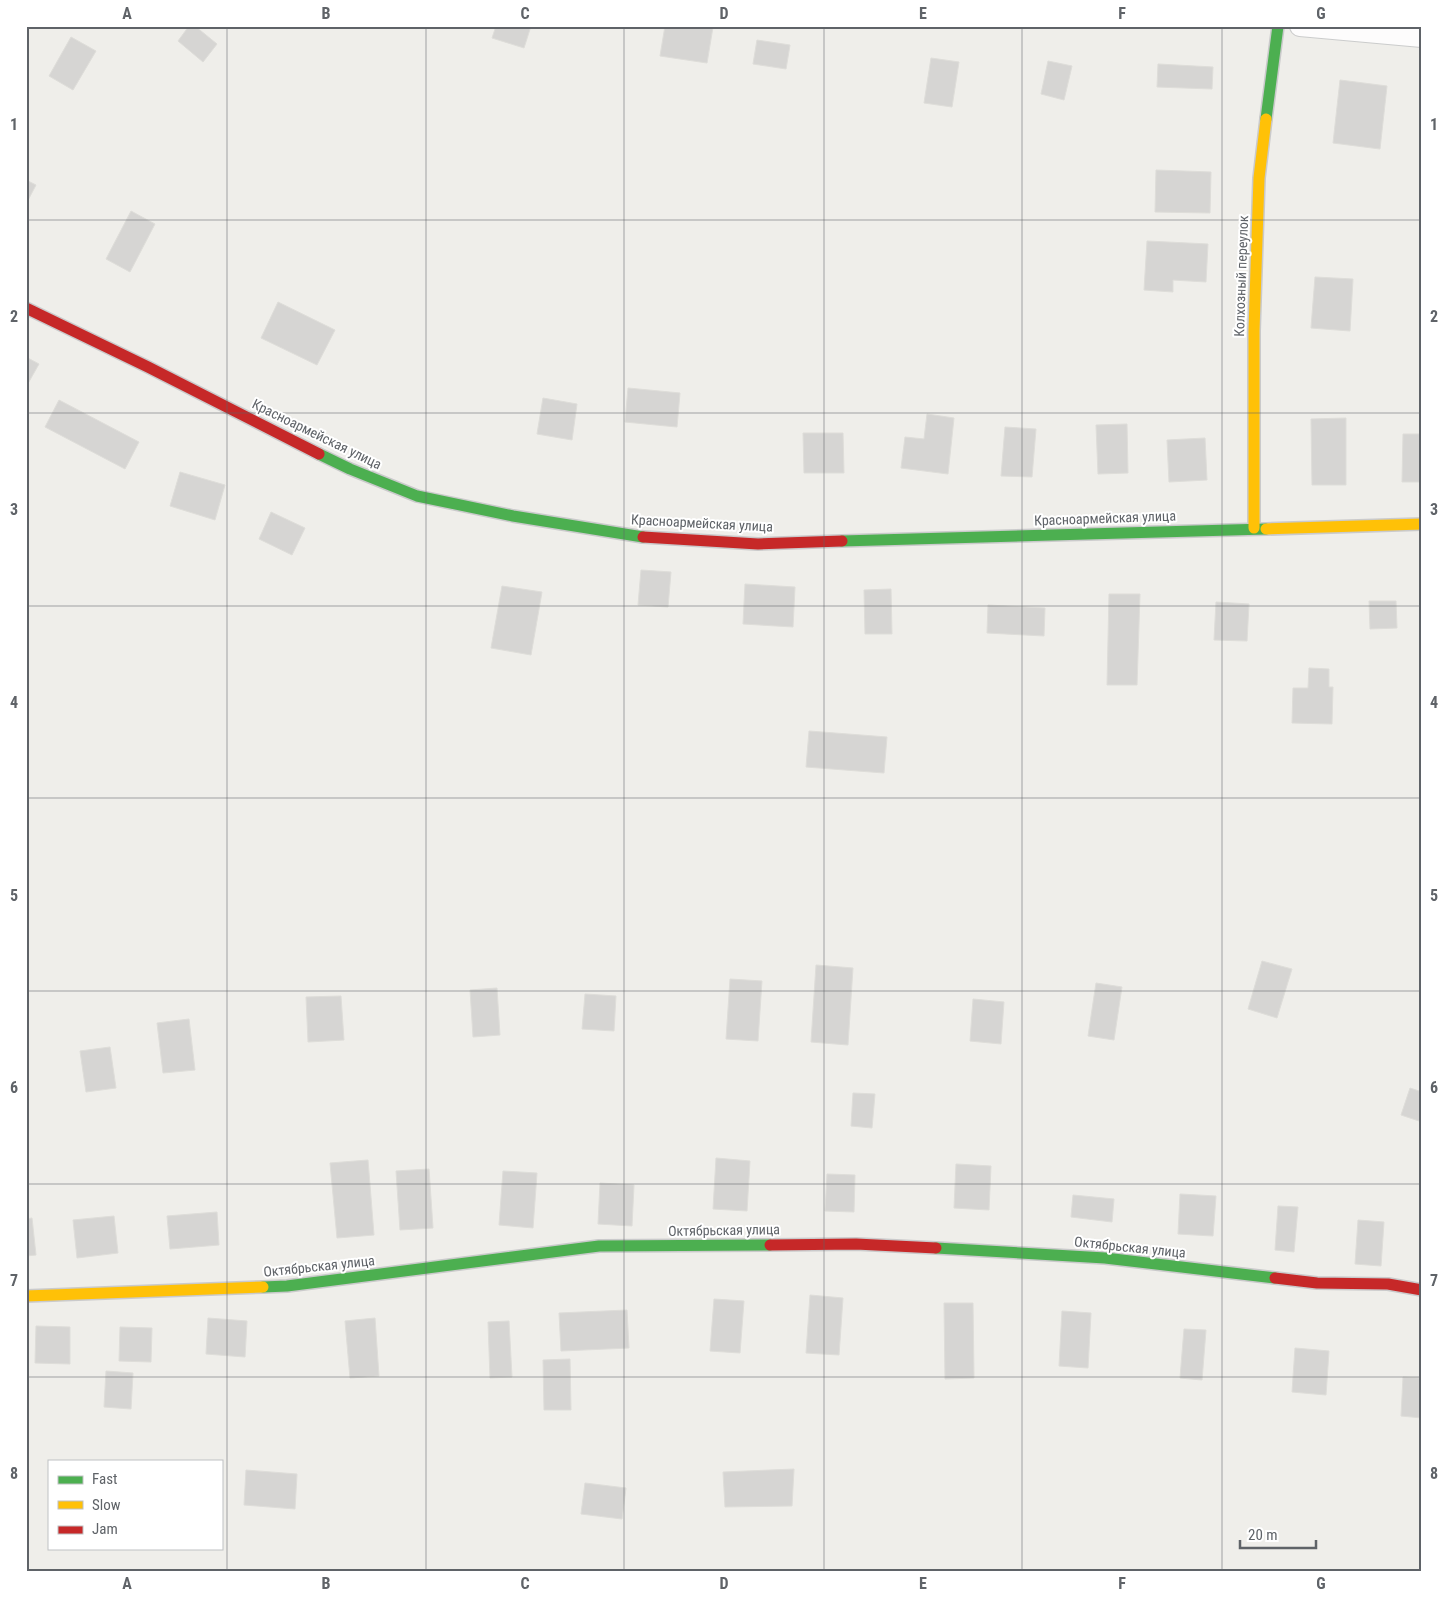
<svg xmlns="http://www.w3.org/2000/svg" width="1448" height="1597" font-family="'Roboto Condensed',sans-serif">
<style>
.building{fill:#d6d5d3;stroke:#deddd9}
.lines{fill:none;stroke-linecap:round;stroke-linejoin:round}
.street-casing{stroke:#cbcccc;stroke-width:22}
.fast-casing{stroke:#cacacb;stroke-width:14}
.slow-casing{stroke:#cacacb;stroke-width:14}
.jam-casing{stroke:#cacacb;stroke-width:14}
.street{stroke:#fdfcfc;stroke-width:20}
.fast{stroke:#4caf50;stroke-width:11}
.slow{stroke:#ffc107;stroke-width:11}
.jam{stroke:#c62828;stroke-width:11}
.grid{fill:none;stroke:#5f6368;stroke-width:1;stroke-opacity:0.55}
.labels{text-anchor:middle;stroke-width:4;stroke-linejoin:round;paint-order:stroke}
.street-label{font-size:14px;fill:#5f6368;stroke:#fff}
.neatline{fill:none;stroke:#5f6368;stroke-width:2}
.grid-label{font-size:16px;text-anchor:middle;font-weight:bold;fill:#5f6368}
</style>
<rect width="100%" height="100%" fill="#efeeea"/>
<g class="building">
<path d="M 189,26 L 195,26 L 217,44 L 203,62 L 178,41 Z"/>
<path d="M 496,26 L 531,26 L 524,48 L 492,38 Z"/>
<path d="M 665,26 L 713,27 L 707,63 L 660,56 Z"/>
<path d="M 71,37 L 96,51 L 73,90 L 49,76 Z"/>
<path d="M 757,40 L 790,45 L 786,69 L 753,64 Z"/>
<path d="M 931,58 L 959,62 L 952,107 L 924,103 Z"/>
<path d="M 1048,61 L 1072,66 L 1064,100 L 1041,94 Z"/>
<path d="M 1158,64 L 1213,67 L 1212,89 L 1157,87 Z"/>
<path d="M 1340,80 L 1387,86 L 1380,149 L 1333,143 Z"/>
<path d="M 1156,170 L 1211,172 L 1210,213 L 1155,212 Z"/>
<path d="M 26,180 L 36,185 L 26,204 Z"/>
<path d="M 131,211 L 155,224 L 130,272 L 106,259 Z"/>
<path d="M 1147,241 L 1208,244 L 1206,282 L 1173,280 L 1173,292 L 1144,290 Z"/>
<path d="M 1315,277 L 1353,279 L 1350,331 L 1311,328 Z"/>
<path d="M 278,302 L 335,330 L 317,365 L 261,338 Z"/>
<path d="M 26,357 L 39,364 L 26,387 Z"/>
<path d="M 628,388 L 680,393 L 677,427 L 625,422 Z"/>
<path d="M 543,398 L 577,404 L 572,440 L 537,434 Z"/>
<path d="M 59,400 L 139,442 L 125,469 L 45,427 Z"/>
<path d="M 927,414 L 954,418 L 948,474 L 901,468 L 905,437 L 924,439 Z"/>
<path d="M 1346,418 L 1346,485 L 1312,485 L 1311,419 Z"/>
<path d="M 1127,424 L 1128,473 L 1098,474 L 1096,425 Z"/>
<path d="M 1005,427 L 1036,429 L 1032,477 L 1001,476 Z"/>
<path d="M 803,433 L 843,433 L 844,473 L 804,473 Z"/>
<path d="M 1403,434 L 1422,434 L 1422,482 L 1402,482 Z"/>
<path d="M 1205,438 L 1207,480 L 1169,482 L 1167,440 Z"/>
<path d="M 180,472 L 225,485 L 215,520 L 170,506 Z"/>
<path d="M 271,512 L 305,528 L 292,555 L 259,539 Z"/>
<path d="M 641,570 L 671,572 L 668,607 L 638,605 Z"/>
<path d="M 745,584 L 795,587 L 793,627 L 743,624 Z"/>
<path d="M 502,586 L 542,592 L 531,655 L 491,648 Z"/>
<path d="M 891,589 L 892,634 L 865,634 L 864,590 Z"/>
<path d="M 1109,594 L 1140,594 L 1137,685 L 1107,685 Z"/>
<path d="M 1369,601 L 1396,601 L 1397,628 L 1370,629 Z"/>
<path d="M 1216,602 L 1249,604 L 1247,641 L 1214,640 Z"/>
<path d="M 988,605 L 1045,608 L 1044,636 L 987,633 Z"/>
<path d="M 1309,668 L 1329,669 L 1329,687 L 1333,687 L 1332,724 L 1292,723 L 1293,688 L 1308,688 Z"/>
<path d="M 809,731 L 887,737 L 884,773 L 806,767 Z"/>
<path d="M 1262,961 L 1292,969 L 1277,1018 L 1248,1009 Z"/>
<path d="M 816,965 L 853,968 L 848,1045 L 811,1042 Z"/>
<path d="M 730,979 L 762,981 L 758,1041 L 726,1039 Z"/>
<path d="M 1096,983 L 1122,987 L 1114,1040 L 1088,1036 Z"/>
<path d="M 497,988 L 500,1035 L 473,1037 L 470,990 Z"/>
<path d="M 585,994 L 616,996 L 614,1031 L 582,1029 Z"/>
<path d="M 341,996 L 344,1040 L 308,1042 L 306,997 Z"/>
<path d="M 973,999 L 1004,1002 L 1001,1044 L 970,1041 Z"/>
<path d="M 189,1019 L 195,1070 L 163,1073 L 157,1023 Z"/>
<path d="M 110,1047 L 116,1088 L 86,1092 L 80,1051 Z"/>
<path d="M 1410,1088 L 1422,1092 L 1422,1122 L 1401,1115 Z"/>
<path d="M 853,1093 L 875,1094 L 872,1128 L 851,1126 Z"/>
<path d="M 716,1158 L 750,1161 L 747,1211 L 713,1209 Z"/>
<path d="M 368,1160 L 374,1235 L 337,1238 L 330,1163 Z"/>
<path d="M 956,1164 L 991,1166 L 989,1210 L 954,1208 Z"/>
<path d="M 429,1169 L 433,1228 L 400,1230 L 396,1171 Z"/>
<path d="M 503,1171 L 537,1173 L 533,1228 L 499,1225 Z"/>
<path d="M 827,1174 L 855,1175 L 854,1212 L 825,1211 Z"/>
<path d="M 600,1183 L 634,1185 L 632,1226 L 598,1224 Z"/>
<path d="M 1180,1194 L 1216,1196 L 1213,1236 L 1178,1234 Z"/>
<path d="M 1073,1195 L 1114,1199 L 1112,1222 L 1071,1217 Z"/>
<path d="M 1278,1206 L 1298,1207 L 1294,1252 L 1275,1250 Z"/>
<path d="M 217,1212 L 219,1245 L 170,1249 L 167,1216 Z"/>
<path d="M 114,1216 L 118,1253 L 77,1258 L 73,1220 Z"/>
<path d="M 32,1218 L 36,1255 L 26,1256 L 26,1219 Z"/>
<path d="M 1358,1220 L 1384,1222 L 1381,1266 L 1355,1264 Z"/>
<path d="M 810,1295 L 843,1298 L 839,1355 L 806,1353 Z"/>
<path d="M 714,1299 L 744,1301 L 740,1353 L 710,1351 Z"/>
<path d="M 944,1303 L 973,1303 L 974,1378 L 945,1379 Z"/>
<path d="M 627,1310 L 629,1348 L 561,1351 L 559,1313 Z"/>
<path d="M 1062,1311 L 1091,1313 L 1088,1368 L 1059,1366 Z"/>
<path d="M 208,1318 L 247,1321 L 245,1357 L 206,1354 Z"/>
<path d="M 375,1318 L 379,1376 L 350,1378 L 345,1321 Z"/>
<path d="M 509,1321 L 512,1377 L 490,1378 L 488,1322 Z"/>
<path d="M 36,1326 L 70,1327 L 70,1364 L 35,1363 Z"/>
<path d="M 120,1327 L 152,1328 L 151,1362 L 119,1361 Z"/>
<path d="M 1184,1329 L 1206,1330 L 1202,1380 L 1180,1378 Z"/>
<path d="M 1295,1348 L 1329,1351 L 1326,1395 L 1292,1392 Z"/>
<path d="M 570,1359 L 571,1410 L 544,1410 L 543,1360 Z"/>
<path d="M 106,1371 L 133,1373 L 131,1409 L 104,1407 Z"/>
<path d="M 1403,1377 L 1422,1378 L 1422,1418 L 1401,1416 Z"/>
<path d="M 794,1469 L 792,1506 L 725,1507 L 723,1472 Z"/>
<path d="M 246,1470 L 297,1474 L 295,1509 L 244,1505 Z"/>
<path d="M 585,1483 L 626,1488 L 622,1519 L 581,1514 Z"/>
</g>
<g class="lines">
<defs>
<path id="street" d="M 1300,26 L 1422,37"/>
<g id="fast">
<path d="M 1266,119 L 1278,26"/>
<path d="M 319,454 L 350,469 L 417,496 L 513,516 L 643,537"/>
<path d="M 842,541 L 1266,529"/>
<path d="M 936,1248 L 1105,1258 L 1275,1278"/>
<path d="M 263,1287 L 287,1286 L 599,1246 L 770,1245"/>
</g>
<g id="slow">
<path d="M 1254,528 L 1254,331 L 1259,178 L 1266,119"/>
<path d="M 1266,529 L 1422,524"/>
<path d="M 26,1296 L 263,1287"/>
</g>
<g id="jam">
<path d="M 26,308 L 148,367 L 319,454"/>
<path d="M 643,537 L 758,544 L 842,541"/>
<path d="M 770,1245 L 856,1244 L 936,1248"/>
<path d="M 1275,1278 L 1317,1283 L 1388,1284 L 1422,1290"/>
</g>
</defs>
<use href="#street" class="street-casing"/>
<use href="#fast" class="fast-casing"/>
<use href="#slow" class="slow-casing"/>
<use href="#jam" class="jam-casing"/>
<use href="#street" class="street"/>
<use href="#fast" class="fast"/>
<use href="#slow" class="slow"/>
<use href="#jam" class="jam"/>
</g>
<path class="grid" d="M 227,26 L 227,1571M 426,26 L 426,1571M 624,26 L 624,1571M 824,26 L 824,1571M 1022,26 L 1022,1571M 1222,26 L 1222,1571M 26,220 L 1422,220M 26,413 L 1422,413M 26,606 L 1422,606M 26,798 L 1422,798M 26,991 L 1422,991M 26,1184 L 1422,1184M 26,1377 L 1422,1377"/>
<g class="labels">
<g class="street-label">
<text transform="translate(1241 276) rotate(-88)" y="5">Колхозный переулок</text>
<text transform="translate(317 434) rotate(26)" y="5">Красноармейская улица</text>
<text transform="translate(1105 518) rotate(-2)" y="5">Красноармейская улица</text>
<text transform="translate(702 523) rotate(3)" y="5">Красноармейская улица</text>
<text transform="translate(724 1230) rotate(-1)" y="5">Октябрьская улица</text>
<text transform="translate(1130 1247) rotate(6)" y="5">Октябрьская улица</text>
<text transform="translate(319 1266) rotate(-6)" y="5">Октябрьская улица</text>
</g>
</g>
<rect width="1448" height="1597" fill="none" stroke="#ffffff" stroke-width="55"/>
<rect x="48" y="1460" width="175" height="90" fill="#ffffff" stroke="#bfc1c3"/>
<rect x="58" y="1476" width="25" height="8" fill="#4caf50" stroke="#bfc1c3"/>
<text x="92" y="1484" font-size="15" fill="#5f6368">Fast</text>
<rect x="58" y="1501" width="25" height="8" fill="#ffc107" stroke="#bfc1c3"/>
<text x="92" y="1510" font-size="15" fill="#5f6368">Slow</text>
<rect x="58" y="1526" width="25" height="8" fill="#c62828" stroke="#bfc1c3"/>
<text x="92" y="1534" font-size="15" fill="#5f6368">Jam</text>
<path d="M1240 1540v8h76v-8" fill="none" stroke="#5f6368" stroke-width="2.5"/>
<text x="1248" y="1540" font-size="15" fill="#5f6368" stroke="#ffffff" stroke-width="4" paint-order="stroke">20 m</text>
<rect x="28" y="28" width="1392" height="1542" class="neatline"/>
<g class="grid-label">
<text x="127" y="19">A</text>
<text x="326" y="19">B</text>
<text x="525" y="19">C</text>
<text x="724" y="19">D</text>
<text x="923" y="19">E</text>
<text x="1122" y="19">F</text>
<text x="1321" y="19">G</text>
<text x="14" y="130">1</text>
<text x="1434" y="130">1</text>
<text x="14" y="322">2</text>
<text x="1434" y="322">2</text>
<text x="14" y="515">3</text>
<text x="1434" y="515">3</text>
<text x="14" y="708">4</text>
<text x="1434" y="708">4</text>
<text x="14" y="901">5</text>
<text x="1434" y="901">5</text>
<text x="14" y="1093">6</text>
<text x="1434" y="1093">6</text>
<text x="14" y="1286">7</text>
<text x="1434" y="1286">7</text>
<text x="14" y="1479">8</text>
<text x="1434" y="1479">8</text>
<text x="127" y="1589">A</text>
<text x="326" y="1589">B</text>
<text x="525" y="1589">C</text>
<text x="724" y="1589">D</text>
<text x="923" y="1589">E</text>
<text x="1122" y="1589">F</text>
<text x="1321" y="1589">G</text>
</g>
</svg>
